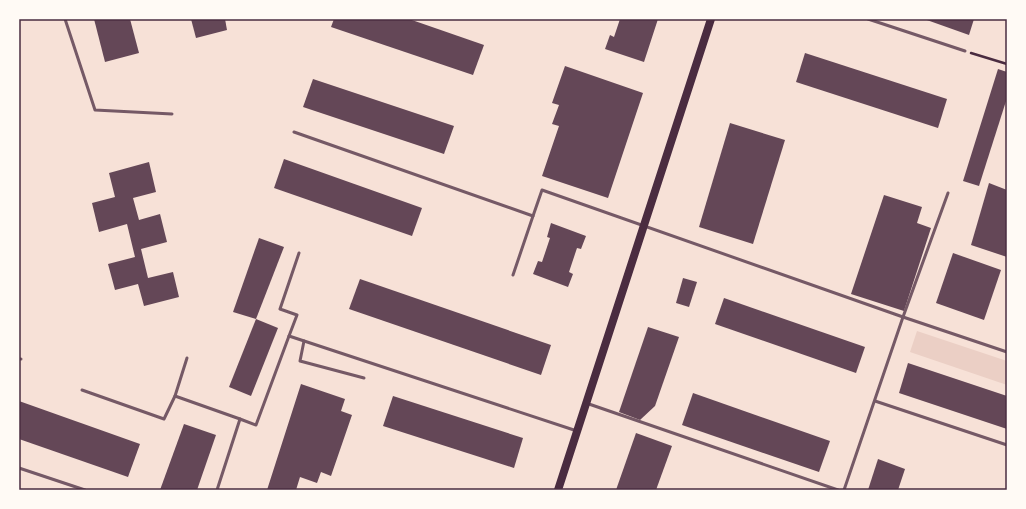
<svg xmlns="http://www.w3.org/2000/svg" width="1026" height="509" font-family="Arial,sans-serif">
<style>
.green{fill:#ebcfc5}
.building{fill:#644757}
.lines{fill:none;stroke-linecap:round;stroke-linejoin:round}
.path{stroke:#4a2c40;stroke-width:2.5}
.service{stroke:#755966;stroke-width:3}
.secondary{stroke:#4a2c40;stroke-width:8}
.neatline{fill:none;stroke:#4a2c40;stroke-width:1.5}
</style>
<rect width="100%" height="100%" fill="#f7e1d7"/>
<path class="green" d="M 917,331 L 1007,361 L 1007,385 L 910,352 Z"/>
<g class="building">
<path d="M 94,19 L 130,19 L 139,53 L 105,62 Z"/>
<path d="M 191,19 L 225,19 L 227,30 L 196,38 Z"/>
<path d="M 334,19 L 409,19 L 484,45 L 473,75 L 331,27 Z"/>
<path d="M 620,19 L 658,19 L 644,62 L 605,49 L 610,35 L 614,37 Z"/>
<path d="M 924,19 L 974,19 L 969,35 Z"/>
<path d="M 805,53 L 947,99 L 938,128 L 796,82 Z"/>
<path d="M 565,66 L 643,93 L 608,198 L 542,176 L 559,126 L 552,124 L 559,105 L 552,103 Z"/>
<path d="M 998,69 L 1007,72 L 1007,98 L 979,186 L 963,181 Z"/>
<path d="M 313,79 L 454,126 L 444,154 L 303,107 Z"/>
<path d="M 730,123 L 785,140 L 753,244 L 699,227 Z"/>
<path d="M 284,159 L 422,208 L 412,236 L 274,188 Z"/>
<path d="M 149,162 L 156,192 L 133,198 L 139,220 L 160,214 L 167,242 L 141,249 L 148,278 L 173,272 L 179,297 L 144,306 L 138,284 L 115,290 L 108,264 L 135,257 L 127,224 L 99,232 L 92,203 L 115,197 L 109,173 Z"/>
<path d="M 989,183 L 1007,190 L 1007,257 L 971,245 Z"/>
<path d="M 884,195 L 922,207 L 917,223 L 931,228 L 904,311 L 851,294 Z"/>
<path d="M 551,223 L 586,236 L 581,249 L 577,248 L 569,272 L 573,274 L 568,287 L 533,274 L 538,261 L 542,262 L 550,238 L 547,237 Z"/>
<path d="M 259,238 L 284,247 L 256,319 L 233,312 Z"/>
<path d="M 953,253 L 1001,270 L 984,320 L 936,303 Z"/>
<path d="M 683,278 L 697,282 L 689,307 L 676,303 Z"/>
<path d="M 360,279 L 551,345 L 541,375 L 349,309 Z"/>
<path d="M 724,298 L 865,347 L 856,373 L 715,324 Z"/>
<path d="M 256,319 L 278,328 L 251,396 L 229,387 Z"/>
<path d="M 648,327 L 679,337 L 655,406 L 640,420 L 619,412 Z"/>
<path d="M 908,363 L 1007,396 L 1007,429 L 899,393 Z"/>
<path d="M 301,384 L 345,399 L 341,411 L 352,415 L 331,476 L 321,472 L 317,483 L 300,477 L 296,490 L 267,490 Z"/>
<path d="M 693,393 L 830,441 L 819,472 L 682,425 Z"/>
<path d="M 393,396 L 523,438 L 514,468 L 383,426 Z"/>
<path d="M 19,401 L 140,444 L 128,477 L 19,439 Z"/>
<path d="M 184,424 L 216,435 L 197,490 L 160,490 Z"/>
<path d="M 636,433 L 672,446 L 656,490 L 616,490 Z"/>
<path d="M 878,459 L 905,469 L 898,490 L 868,490 Z"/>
</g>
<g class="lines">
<path class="path" d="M 971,53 L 1007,64"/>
<g class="service">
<path d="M 65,19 L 95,110 L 172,114"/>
<path d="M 868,19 L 965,51"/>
<path d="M 294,132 L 533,216 L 542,190 L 903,317 L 1007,352"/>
<path d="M 513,275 L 533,216"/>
<path d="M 289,336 L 297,315 L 280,309 L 299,253"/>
<path d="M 304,341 L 300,361 L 364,378"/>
<path d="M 187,358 L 175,396 L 240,419"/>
<path d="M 19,359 L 21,359"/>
<path d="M 82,390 L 164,419 L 175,396"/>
<path d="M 875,401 L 1007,445"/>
<path d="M 586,403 L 838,490"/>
<path d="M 19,468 L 85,490"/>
<path d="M 217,490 L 240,419 L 256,425 L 289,336 L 577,431"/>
<path d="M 844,490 L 903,317 L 948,193"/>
</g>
<path class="secondary" d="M 558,490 L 711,19"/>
</g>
<rect width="1026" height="509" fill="none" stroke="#fffaf5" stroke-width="40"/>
<rect x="20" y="20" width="986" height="469" class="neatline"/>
</svg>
